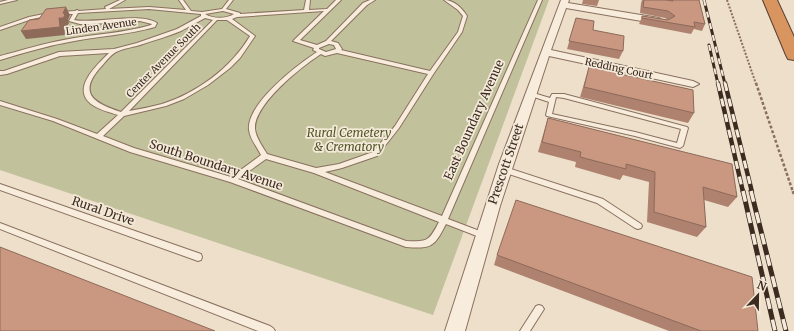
<svg xmlns="http://www.w3.org/2000/svg" width="794" height="331" font-family="Merriweather,serif">
<style>
.cemetery{fill:#c1c19c}
.lines{fill:none;stroke-linecap:round;stroke-linejoin:round}
.lane-casing{stroke:#8a705f;stroke-width:2}
.street-casing{stroke:#8a705f;stroke-width:2}
.highway-casing{stroke:#583f32;stroke-width:2}
.path-far2{stroke:#8a705f;stroke-width:2;stroke-dasharray:2 1.5;stroke-linecap:butt}
.path-far1{stroke:#8a705f;stroke-width:2.5;stroke-dasharray:3 2;stroke-linecap:butt}
.path{stroke:#8a705f;stroke-width:3;stroke-dasharray:3.5 2.5;stroke-linecap:butt}
.lane{fill:#f8eddd;fill-rule:evenodd}
.street{fill:#f8eddd;fill-rule:evenodd}
.highway{fill:#d8955f;fill-rule:evenodd}
.rail-far2-casing{stroke:#3b2b21;stroke-width:3}
.rail-far1-casing{stroke:#3b2b21;stroke-width:4.5}
.rail-casing{stroke:#3b2b21;stroke-width:5}
.rail-far2{stroke:#f5ead9;stroke-width:2;stroke-dasharray:6;stroke-linecap:butt}
.rail-far1{stroke:#f5ead9;stroke-width:3;stroke-dasharray:8;stroke-linecap:butt}
.rail{stroke:#f5ead9;stroke-width:3.5;stroke-dasharray:11;stroke-linecap:butt}
.wall{fill:#ae826f}
.shaded-wall{fill:#8d6a5a}
.building{fill:#ca9781;stroke:#8d6a5a}
.labels{text-anchor:middle;stroke-width:3.5;stroke-linejoin:round;paint-order:stroke}
.far-street-label{font-size:10px;fill:#3b2b21;stroke:#f5ead9}
.street-label{font-size:12px;fill:#3b2b21;stroke:#f5ead9}
.park-label{font-size:12px;font-style:italic;fill:#505629;stroke:#f5ead9}
</style>
<rect width="100%" height="100%" fill="#eddfca"/>
<path class="cemetery" d="M 0,0 L 549,0 L 433,315 L 0,170 Z"/>
<g class="lines">
<defs>
<g id="lane">
<path d="M 8,0 L 17,0 L 0,4 L 0,2 Z"/>
<path d="M 120,0 L 125,0 L 109,9 L 149,7 L 186,10 L 179,0 L 183,0 L 191,11 L 202,12 L 222,9 L 229,0 L 233,0 L 226,9 L 240,13 L 240,14 L 304,10 L 306,0 L 310,0 L 309,10 L 327,9 L 336,0 L 341,0 L 300,40 L 317,45 L 326,41 L 363,3 L 370,0 L 375,0 L 367,5 L 331,41 L 338,43 L 342,49 L 341,50 L 430,71 L 458,32 L 463,16 L 458,10 L 444,0 C 454,0 462,8 467,16 L 462,32 L 434,73 L 399,128 L 377,156 L 342,168 L 325,172 L 442,216 L 538,0 L 542,0 L 448,219 L 485,233 L 486,235 L 485,237 L 482,238 L 446,224 C 434,247 432,249 406,247 L 230,182 L 130,152 L 53,121 L 0,105 L 0,101 L 57,119 L 97,134 L 118,115 C 109,112 99,110 91,104 C 71,88 97,65 109,53 L 60,56 L 7,74 L 0,75 L 0,71 L 4,71 L 59,52 L 114,49 L 137,43 L 177,29 L 201,16 L 201,14 L 149,9 L 78,13 L 74,20 C 96,24 141,12 157,23 L 155,27 C 127,35 98,36 69,42 C 46,46 23,53 0,60 L 0,56 C 23,50 45,43 69,39 C 96,34 124,33 151,25 L 152,24 L 140,21 L 91,24 L 80,24 L 69,21 L 73,14 L 60,14 L 58,13 L 60,12 L 75,11 L 77,10 L 79,11 L 106,9 L 105,7 ZM 223,11 L 234,14 C 226,19 213,19 205,14 ZM 324,11 L 293,41 L 314,48 L 313,50 L 317,52 C 297,65 246,104 249,130 C 250,139 257,147 261,155 L 231,177 L 134,148 L 103,136 L 124,116 L 166,106 L 184,99 L 208,85 L 230,68 L 240,58 L 255,36 L 232,19 L 237,17 ZM 205,18 L 213,20 L 121,112 C 97,104 77,95 99,69 C 104,64 110,55 116,52 C 124,48 135,47 143,44 C 155,40 169,36 181,31 C 189,27 197,22 205,18 ZM 217,20 L 227,20 L 250,36 C 231,68 197,93 162,104 C 151,107 140,109 129,111 ZM 329,44 L 334,45 L 336,49 L 326,52 L 319,49 L 319,48 ZM 337,53 L 428,74 L 395,126 L 373,152 L 339,164 L 316,168 L 267,154 C 263,147 256,138 255,129 C 254,104 301,67 321,54 L 325,56 ZM 266,159 L 314,173 L 439,222 C 429,241 428,242 406,241 L 238,179 Z"/>
<path d="M 49,13 L 51,14 L 51,15 L 32,19 L 0,30 L 0,27 L 29,17 Z"/>
<path d="M 530,92 L 550,98 L 552,94 L 564,94 L 687,127 L 688,128 L 683,146 L 680,148 L 635,136 L 547,116 L 546,115 L 549,102 L 528,95 L 527,94 ZM 556,97 L 564,98 L 681,129 L 677,143 L 635,132 L 552,114 Z"/>
<path d="M 505,167 L 603,199 L 641,224 L 642,226 L 641,228 L 638,229 L 635,228 L 597,203 L 503,172 L 501,170 Z"/>
<path d="M 0,184 L 201,254 L 202,257 L 201,260 L 198,261 L 0,190 Z"/>
<path d="M 0,223 L 270,326 L 273,328 L 275,331 L 258,331 L 0,229 Z"/>
<path d="M 539,305 L 542,306 L 544,309 L 530,331 L 520,331 L 536,306 Z"/>
</g>
<path id="street" d="M 561,0 L 569,0 L 568,3 L 659,18 L 664,21 L 659,24 L 566,8 L 551,50 L 693,81 L 699,84 L 693,87 L 549,56 L 500,206 L 465,331 L 445,331 L 499,164 Z"/>
<path id="highway" d="M 763,0 L 777,0 L 794,37 L 794,60 L 788,59 L 786,55 Z"/>
</defs>
<use href="#lane" class="lane-casing"/>
<use href="#street" class="street-casing"/>
<use href="#highway" class="highway-casing"/>
<path class="path-far2" d="M 727,0 L 756,84"/>
<path class="path-far1" d="M 756,83 L 793,192"/>
<path class="path" d="M 793,191 L 794,194"/>
<use href="#lane" class="lane"/>
<use href="#street" class="street"/>
<use href="#highway" class="highway"/>
<defs>
<g id="rail-far2">
<path d="M 704,0 L 725,84"/>
<path d="M 709,45 L 718,84"/>
</g>
<g id="rail-far1">
<path d="M 718,83 L 743,192"/>
<path d="M 725,83 L 752,192"/>
</g>
<g id="rail">
<path d="M 743,191 L 775,331"/>
<path d="M 751,191 L 786,331"/>
</g>
</defs>
<use href="#rail-far2" class="rail-far2-casing"/>
<use href="#rail-far1" class="rail-far1-casing"/>
<use href="#rail" class="rail-casing"/>
<use href="#rail-far2" class="rail-far2"/>
<use href="#rail-far1" class="rail-far1"/>
<use href="#rail" class="rail"/>
</g>
<g class="wall">
<path d="M 583,0 L 599,0 L 597,6 L 582,4 Z"/>
<path d="M 642,0 L 669,1 L 669,0 L 699,0 L 705,24 L 702,31 L 694,29 L 691,34 L 639,24 L 640,22 L 642,16 L 668,20 L 665,18 L 640,13 L 641,3 Z"/>
<path d="M 576,18 L 623,51 L 619,59 L 567,49 Z"/>
<path d="M 589,67 L 694,113 L 688,123 L 580,97 Z"/>
<path d="M 548,118 L 737,197 L 728,207 L 704,200 L 706,227 L 697,237 L 647,222 L 649,182 L 623,175 L 620,180 L 575,167 L 576,162 L 538,152 Z"/>
<path d="M 497,255 L 758,331 L 669,331 L 494,265 Z"/>
</g>
<path class="shaded-wall" d="M 66,7 L 70,15 L 68,20 L 69,23 L 67,26 L 64,26 L 65,35 L 26,39 L 21,31 L 59,18 Z"/>
<g class="building">
<path d="M 644,0 L 665,0 L 673,1 L 672,0 L 699,0 L 705,24 L 694,22 L 695,27 L 642,18 L 642,16 L 668,20 L 675,16 L 668,11 L 643,7 Z"/>
<path d="M 66,7 L 63,13 L 65,15 L 63,18 L 59,18 L 60,27 L 21,31 L 29,20 L 39,19 L 46,9 Z"/>
<path d="M 576,18 L 594,21 L 593,30 L 624,36 L 623,51 L 569,41 Z"/>
<path d="M 589,67 L 693,90 L 694,113 L 584,87 Z"/>
<path d="M 548,118 L 732,164 L 737,197 L 703,187 L 706,227 L 654,212 L 655,172 L 626,164 L 626,169 L 580,157 L 581,152 L 542,142 Z"/>
<path d="M 516,200 L 752,277 L 758,331 L 701,331 L 497,255 Z"/>
<path d="M 0,247 L 215,331 L 0,331 Z"/>
</g>
<g class="labels">
<g class="far-street-label">
<text transform="translate(101 26) rotate(-8)" y="4">Linden Avenue</text>
<text transform="translate(163 60) rotate(-45)" y="4">Center Avenue South</text>
<text transform="translate(619 68) rotate(12)" y="4">Redding Court</text>
</g>
<g class="street-label">
<text transform="translate(474 120) rotate(-66)" y="4">East Boundary Avenue</text>
<text transform="translate(506 164) rotate(-71)" y="4">Prescott Street</text>
<text transform="translate(216 165) rotate(18)" y="4">South Boundary Avenue</text>
<text transform="translate(103 211) rotate(19)" y="4">Rural Drive</text>
</g>
<g class="park-label">
<text x="349" y="137">Rural Cemetery<tspan x="349" dy="14">&amp; Crematory</tspan></text>
</g>
</g>
<g transform="translate(758 295) rotate(22)" stroke="#f5ead9" stroke-width="3" paint-order="stroke">
<path d="M0-3L7 15L0 10L-7 15Z" fill="#3b2b21"/>
<text y="-6" font-size="11" font-weight="bold" text-anchor="middle" fill="#3b2b21">N</text>
</g>
</svg>
